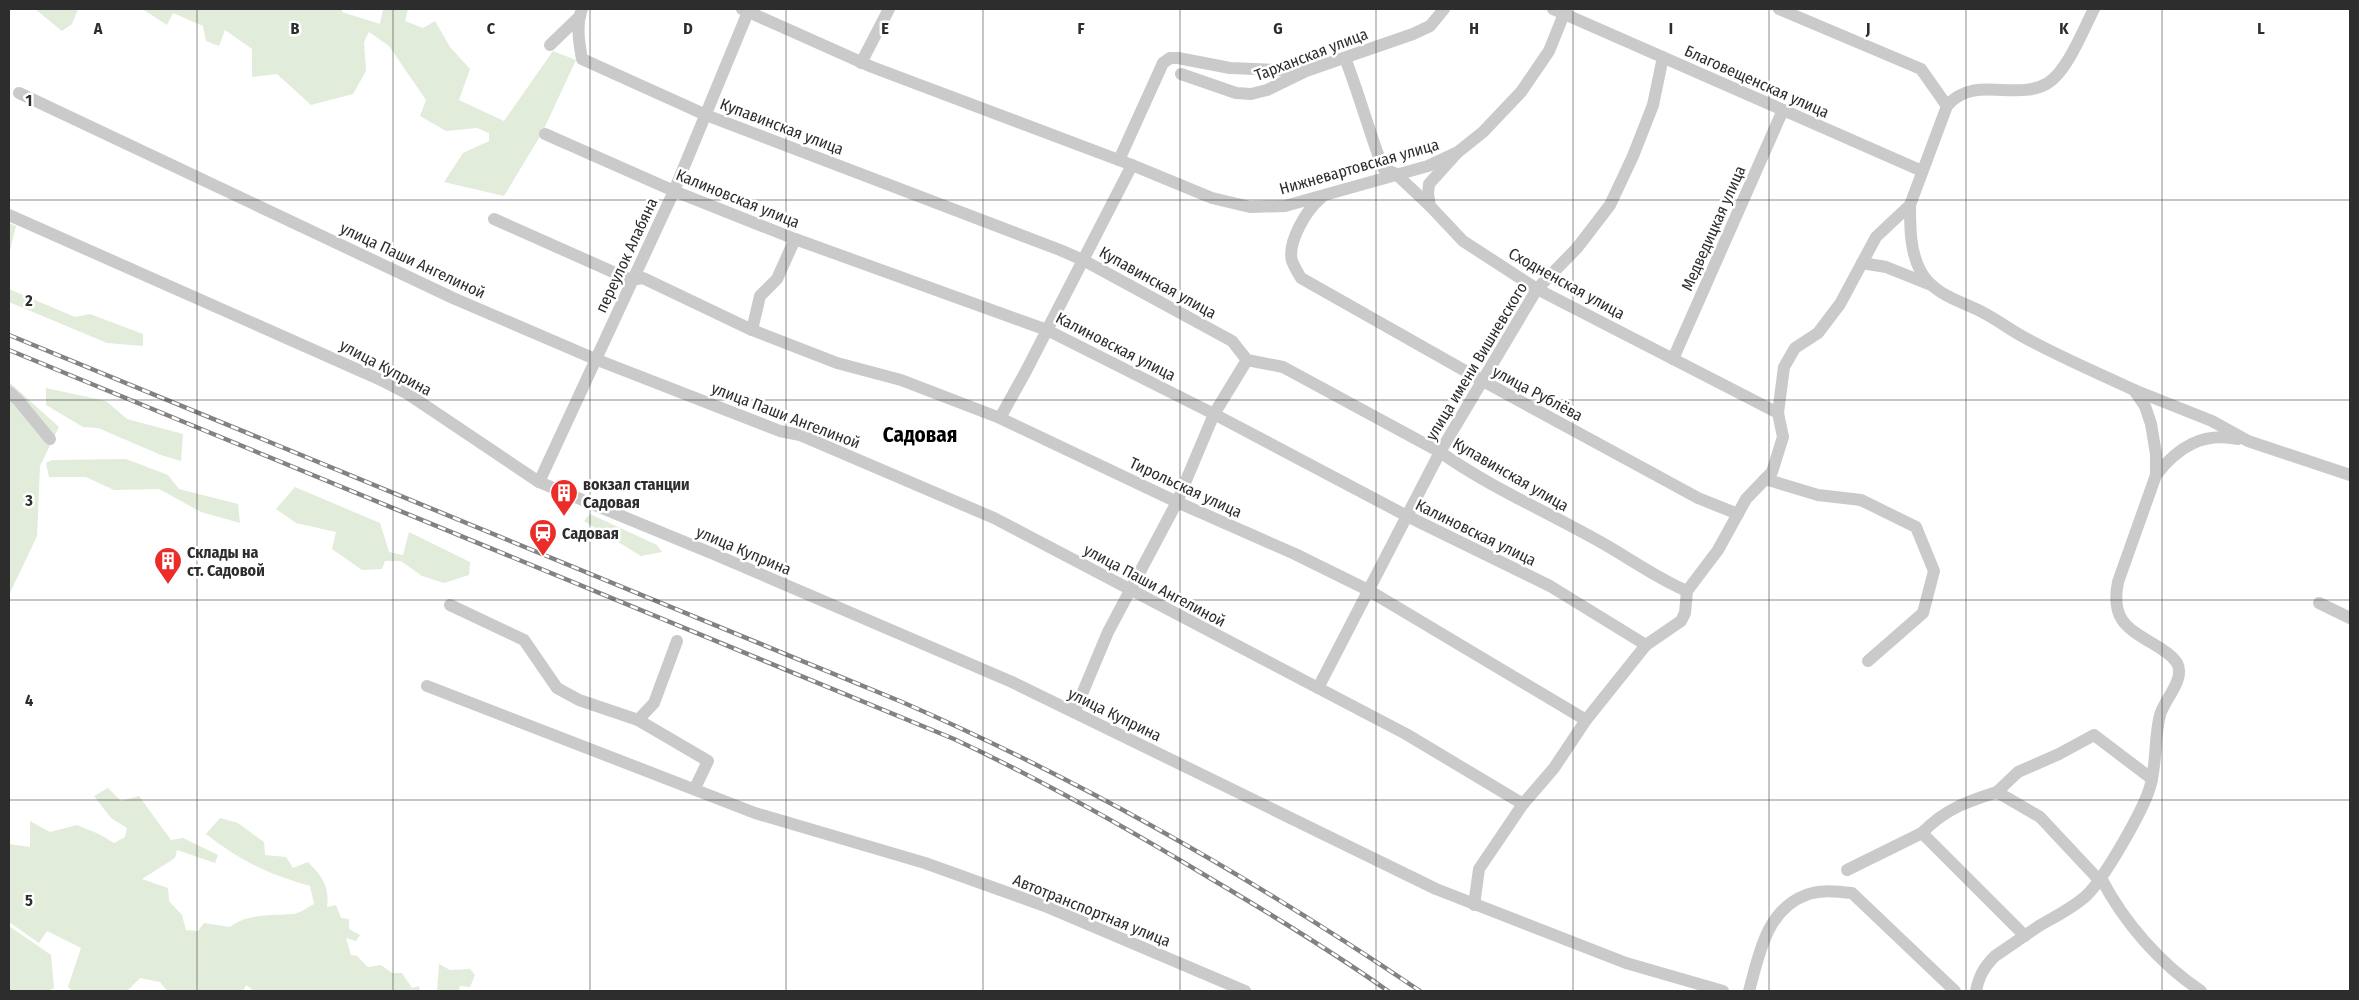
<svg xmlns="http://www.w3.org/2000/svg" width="2359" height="1000" font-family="'Fira Sans Condensed',sans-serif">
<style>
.green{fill:#e2ecda}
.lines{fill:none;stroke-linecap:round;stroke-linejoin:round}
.minor{stroke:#cacaca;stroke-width:12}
.rail-casing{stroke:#828282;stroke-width:4.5}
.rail{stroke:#fff;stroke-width:2.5;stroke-dasharray:8;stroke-linecap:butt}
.grid{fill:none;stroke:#2d2d2d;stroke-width:1;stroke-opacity:0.55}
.labels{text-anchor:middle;stroke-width:5;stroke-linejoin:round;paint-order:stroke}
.street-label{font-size:16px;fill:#2d2d2d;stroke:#fff}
.poi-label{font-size:16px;font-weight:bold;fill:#2d2d2d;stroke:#fff;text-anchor:start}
.district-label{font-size:21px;font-weight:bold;fill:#000;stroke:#fff}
.grid-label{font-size:16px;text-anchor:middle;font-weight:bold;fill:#2d2d2d;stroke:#fff;stroke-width:5;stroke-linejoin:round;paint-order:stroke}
</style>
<rect width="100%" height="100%" fill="#fff"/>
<g class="green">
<path d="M 35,9 L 78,9 L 72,24 L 62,31 Z"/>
<path d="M 144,9 L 342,9 L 342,12 L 380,24 L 383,9 L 408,9 L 405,21 L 423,28 L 435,21 L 450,47 L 470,69 L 459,100 L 504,121 L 553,51 L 576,60 L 542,133 L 504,196 L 444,182 L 463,153 L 489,141 L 489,133 L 477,128 L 446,131 L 420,116 L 426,100 L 389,46 L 369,32 L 364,42 L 366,71 L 353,94 L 311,105 L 277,74 L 252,77 L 252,49 L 225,30 L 219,46 L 206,41 L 203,26 L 173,13 L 167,25 L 144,10 Z"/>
<path d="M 9,223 L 16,226 L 9,255 Z"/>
<path d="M 9,289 L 75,317 L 90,314 L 143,334 L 143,346 L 107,343 L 9,302 Z"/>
<path d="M 9,382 L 59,427 L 40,466 L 37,536 L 9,595 Z"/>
<path d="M 46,388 L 106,401 L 127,419 L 183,434 L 181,461 L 161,455 L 98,428 L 83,427 L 46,405 Z"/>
<path d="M 126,459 L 168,475 L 179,489 L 238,504 L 240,523 L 201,512 L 159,489 L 114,490 L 86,477 L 49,477 L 46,463 L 52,460 Z"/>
<path d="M 295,487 L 380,523 L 389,552 L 403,555 L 409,532 L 470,562 L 469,575 L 444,583 L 422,576 L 401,561 L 385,561 L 382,569 L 362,570 L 332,549 L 336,532 L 296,523 L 276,509 Z"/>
<path d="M 590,514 L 657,545 L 662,552 L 641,556 L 584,521 Z"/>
<path d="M 108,788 L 121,801 L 139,796 L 171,840 L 183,838 L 218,855 L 215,863 L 177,850 L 175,858 L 142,879 L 168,888 L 169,901 L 182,915 L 186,930 L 198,931 L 204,923 L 230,927 C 248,913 270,916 292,914 C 299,914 308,907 314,904 L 310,886 C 267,874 241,861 206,834 L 220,818 L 238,823 L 264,842 L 265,855 L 286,857 L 293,868 L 308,862 C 321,875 330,886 327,907 L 336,905 L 341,918 L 349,919 L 349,929 L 360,935 L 356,941 L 346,938 L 351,955 L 357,956 L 368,967 L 381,965 L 392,973 L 402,973 L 412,988 L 419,986 L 420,991 L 254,991 L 246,985 L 243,991 L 207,990 L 206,991 L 167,991 L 160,982 L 140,978 L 127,991 L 72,991 L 68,987 L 81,948 L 47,931 L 39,943 L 9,922 L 9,844 L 30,847 L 30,821 L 50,832 L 77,825 L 99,834 L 114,843 L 125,837 L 127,828 L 111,818 L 94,796 Z"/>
<path d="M 9,926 L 51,955 L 54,988 L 48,991 L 9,991 Z"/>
<path d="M 439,964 L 450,970 L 470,969 L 475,975 L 470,987 L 460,986 L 459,991 L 437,991 Z"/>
</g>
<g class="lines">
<g class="minor">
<path d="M 582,9 C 576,24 579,43 582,59 L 706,115 L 1060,250 L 1083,260 L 1232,341 L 1247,360 L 1283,367 L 1440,452 C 1491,488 1550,513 1604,544 C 1632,560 1658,579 1687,591"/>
<path d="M 742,9 L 872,67 L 1132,165 L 1212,198 L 1250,207 L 1285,206 L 1428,166 L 1458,152 L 1483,132 L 1521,92 L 1549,51 L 1566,9"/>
<path d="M 1553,9 L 1922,171"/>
<path d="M 550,45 L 580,16"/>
<path d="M 1345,58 C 1359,94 1369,131 1383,168 L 1396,174 L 1430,206 L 1463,241 L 1537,289 L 1778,413"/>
<path d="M 861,63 L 889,9"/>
<path d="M 1181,74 L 1236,93 L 1251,94 L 1267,90 L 1306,71 L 1413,34 L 1430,26 L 1444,9"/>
<path d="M 19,93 L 453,298 L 595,359 L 780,431 L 800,435 L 994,518 L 1406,734 L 1523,804"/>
<path d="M 1947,106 C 1973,74 2016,102 2048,83 C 2068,70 2083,30 2094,9"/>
<path d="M 545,134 L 674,191 L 795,239 L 1047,330 L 1214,414 L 1407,516 L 1550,586 L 1646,645"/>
<path d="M 1119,160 L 1163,63 L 1170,58 L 1178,58 L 1230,68 L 1303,71"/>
<path d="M 1321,198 C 1307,209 1287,242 1292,261 C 1294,266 1298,273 1301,278 L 1483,381 L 1698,498 L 1738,514"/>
<path d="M 1910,205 C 1910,228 1910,252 1921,272 C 1935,296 1962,301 1984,313 C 1997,320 2008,328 2020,335 C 2057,356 2096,372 2134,390 L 2145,406 L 2151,424 L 2156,454 L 2156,475 L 2118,582 C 2110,622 2129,629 2160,648 C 2166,652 2173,656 2177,663 C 2186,679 2164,700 2160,715 C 2154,738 2157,764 2150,787 C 2143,811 2105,877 2087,895 C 2073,908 2056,916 2039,926 C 2024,936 2010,946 1995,956 C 1984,967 1979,976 1976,991"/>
<path d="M 1430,206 L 1428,194 L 1429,184 L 1456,154"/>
<path d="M 9,215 L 381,380 L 408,394 L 539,482 L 716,555 L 1012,682 L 1436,889 L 1626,963 L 1723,991"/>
<path d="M 494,219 L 631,280 L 643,278 L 752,330 L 760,296 L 777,279 L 795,239"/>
<path d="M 1862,263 L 1886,267 L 1931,285"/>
<path d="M 752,330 L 837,363 L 901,380 L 1000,418 L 1177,502 L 1295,554 L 1368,590 L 1586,720"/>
<path d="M 1673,359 L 1783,110"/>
<path d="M 2134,390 L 2212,421 L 2248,441 L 2350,475"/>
<path d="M 9,392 L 18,400 L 50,439"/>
<path d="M 1000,418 L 1026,371 L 1132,165"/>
<path d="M 2156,475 C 2178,447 2202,432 2238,439"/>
<path d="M 1765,479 L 1818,495 L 1861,500 L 1916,527 L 1934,571 L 1923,613 L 1868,661"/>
<path d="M 539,482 L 674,191 L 748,12"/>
<path d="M 2319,603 L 2350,618"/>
<path d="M 450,605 L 524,640 L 557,688 L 579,700 L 638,720 L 708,761 L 695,788"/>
<path d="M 427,686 L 755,813 L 925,863 L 1045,906 L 1245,991"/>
<path d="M 1318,688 L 1440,452 L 1537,289 L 1577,248 L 1610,205 L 1633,156 L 1653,105 L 1663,57"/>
<path d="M 1068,709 L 1077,706 L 1108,632 L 1177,502 L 1214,414 L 1247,360"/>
<path d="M 638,720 L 654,703 L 677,641"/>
<path d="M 1997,792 L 2018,772 L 2059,754 L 2094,735 L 2152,779"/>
<path d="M 1922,833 C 1945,809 1966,802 1997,792 L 2040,817 L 2099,880"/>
<path d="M 1847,870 L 1922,833 L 2025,936"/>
<path d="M 2101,878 C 2123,921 2160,964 2201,991"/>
<path d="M 1474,905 L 1479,869 L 1523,804 L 1554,768 L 1586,720 L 1646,645 L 1681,621 L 1685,613 L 1687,591 L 1718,550 L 1746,499 L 1772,472 L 1783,437 L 1778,413 L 1784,367 L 1795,348 L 1818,333 L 1840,304 L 1876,237 L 1910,205 L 1947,106 L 1921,69 L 1779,9"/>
<path d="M 1749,991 C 1759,955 1766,910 1806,895 C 1820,889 1838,892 1852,893 L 1955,991"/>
</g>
<defs>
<g id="rail">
<path d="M 9,335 L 902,702 C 1086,782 1254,879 1420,991"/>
<path d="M 9,350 L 954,739 C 1042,780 1125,827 1208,877 C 1269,913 1330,950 1388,991"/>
</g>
</defs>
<use href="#rail" class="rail-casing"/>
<use href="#rail" class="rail"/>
</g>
<path class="grid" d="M 197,9 L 197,991M 393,9 L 393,991M 590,9 L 590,991M 786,9 L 786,991M 983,9 L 983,991M 1180,9 L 1180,991M 1376,9 L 1376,991M 1573,9 L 1573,991M 1769,9 L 1769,991M 1966,9 L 1966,991M 2162,9 L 2162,991M 9,200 L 2350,200M 9,400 L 2350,400M 9,600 L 2350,600M 9,800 L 2350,800"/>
<defs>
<symbol id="building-pin" viewBox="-11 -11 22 30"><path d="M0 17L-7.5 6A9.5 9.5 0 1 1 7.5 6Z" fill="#ec2c28" stroke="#fff"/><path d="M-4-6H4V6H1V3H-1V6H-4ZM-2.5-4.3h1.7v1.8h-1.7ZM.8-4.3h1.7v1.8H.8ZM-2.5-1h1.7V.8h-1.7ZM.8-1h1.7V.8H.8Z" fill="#fff"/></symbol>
<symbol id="station-pin" viewBox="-11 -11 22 30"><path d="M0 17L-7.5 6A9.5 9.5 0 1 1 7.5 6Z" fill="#ec2c28" stroke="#fff"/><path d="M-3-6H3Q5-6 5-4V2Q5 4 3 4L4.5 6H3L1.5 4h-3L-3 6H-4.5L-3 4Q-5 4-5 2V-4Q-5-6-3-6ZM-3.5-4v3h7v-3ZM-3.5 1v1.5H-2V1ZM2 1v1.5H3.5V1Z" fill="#fff"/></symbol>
</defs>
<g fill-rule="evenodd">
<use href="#building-pin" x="548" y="477" width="32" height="43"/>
<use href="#station-pin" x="527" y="517" width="32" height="43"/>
<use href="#building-pin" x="152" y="545" width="32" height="43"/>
</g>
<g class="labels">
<g class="street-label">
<text transform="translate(1311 54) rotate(-21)" y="6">Тарханская улица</text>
<text transform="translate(1757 81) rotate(24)" y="6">Благовещенская улица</text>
<text transform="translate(782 126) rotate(21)" y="6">Купавинская улица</text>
<text transform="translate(1359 166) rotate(-16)" y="6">Нижневартовская улица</text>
<text transform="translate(738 198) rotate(22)" y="6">Калиновская улица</text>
<text transform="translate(1713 228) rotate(-66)" y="6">Медведицкая улица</text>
<text transform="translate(626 255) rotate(-65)" y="6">переулок Алабяна</text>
<text transform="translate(413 260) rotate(25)" y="6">улица Паши Ангелиной</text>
<text transform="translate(1158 282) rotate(29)" y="6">Купавинская улица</text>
<text transform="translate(1567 283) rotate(29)" y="6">Сходненская улица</text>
<text transform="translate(1116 346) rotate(27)" y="6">Калиновская улица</text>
<text transform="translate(1476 361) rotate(-59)" y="6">улица имени Вишневского</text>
<text transform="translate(386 367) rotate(28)" y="6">улица Куприна</text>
<text transform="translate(1538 393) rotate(28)" y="6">улица Рублёва</text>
<text transform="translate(786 415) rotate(21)" y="6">улица Паши Ангелиной</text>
<text transform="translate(1511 474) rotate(30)" y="6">Купавинская улица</text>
<text transform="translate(1186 487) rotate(25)" y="6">Тирольская улица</text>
<text transform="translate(1476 532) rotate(26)" y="6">Калиновская улица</text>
<text transform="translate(744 550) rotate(23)" y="6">улица Куприна</text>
<text transform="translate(1155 585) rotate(28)" y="6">улица Паши Ангелиной</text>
<text transform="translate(1115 714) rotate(26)" y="6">улица Куприна</text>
<text transform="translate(1092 910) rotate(22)" y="6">Автотранспортная улица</text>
</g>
<g class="poi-label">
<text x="583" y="490">вокзал станции<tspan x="583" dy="18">Садовая</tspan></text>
<text x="562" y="539">Садовая</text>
<text x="187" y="558">Склады на<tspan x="187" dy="18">ст. Садовой</tspan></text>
</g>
<g class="district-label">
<text x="920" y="442">Садовая</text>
</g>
</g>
<g class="grid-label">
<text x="98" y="34">A</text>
<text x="295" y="34">B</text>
<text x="491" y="34">C</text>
<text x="688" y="34">D</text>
<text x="885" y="34">E</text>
<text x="1081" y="34">F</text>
<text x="1278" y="34">G</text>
<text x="1474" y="34">H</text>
<text x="1671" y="34">I</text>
<text x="1868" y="34">J</text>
<text x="2064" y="34">K</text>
<text x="2261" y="34">L</text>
<text x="29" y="106">1</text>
<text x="29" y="306">2</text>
<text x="29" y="506">3</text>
<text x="29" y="706">4</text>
<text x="29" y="906">5</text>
</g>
<rect width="2359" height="1000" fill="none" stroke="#2d2d2d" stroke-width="20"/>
</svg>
